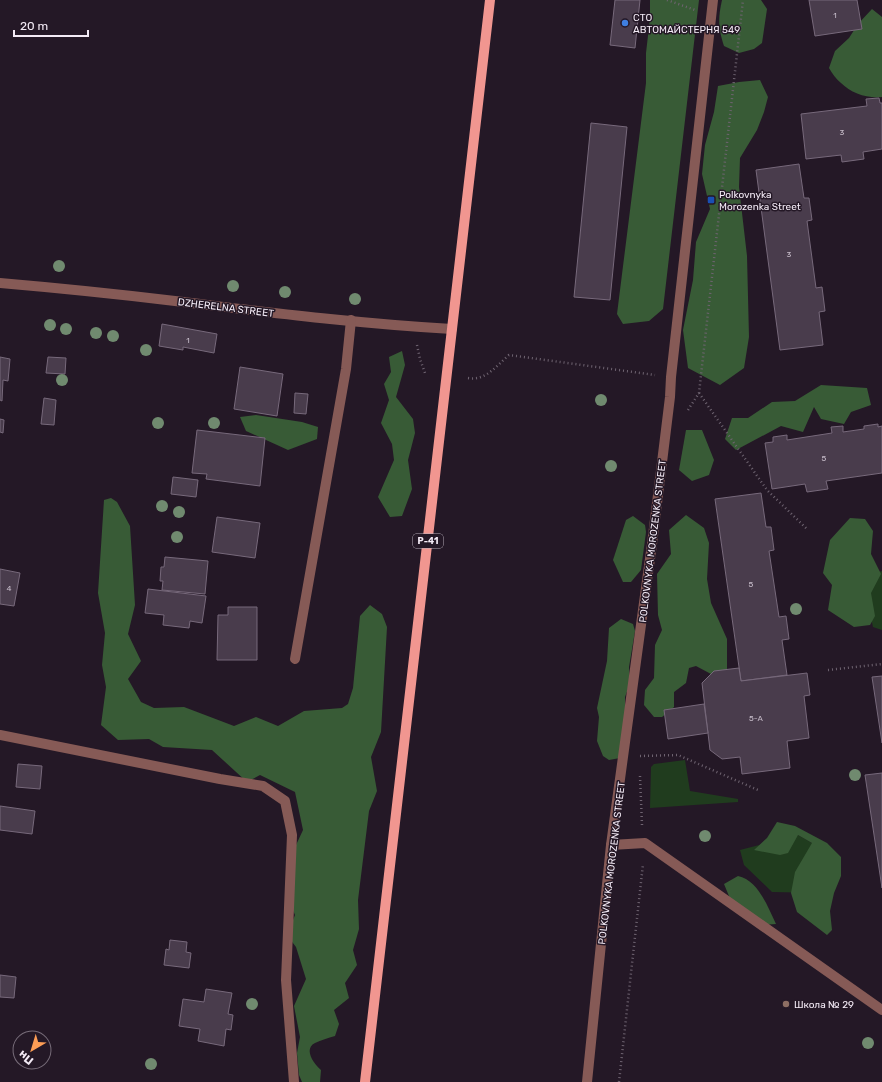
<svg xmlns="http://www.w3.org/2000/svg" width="882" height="1082" font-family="Rubik,sans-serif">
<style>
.green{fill:#203c1e}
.forest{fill:#385b36}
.building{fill:#493c4c;stroke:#77697b}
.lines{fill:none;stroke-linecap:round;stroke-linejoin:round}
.path{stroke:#6f6471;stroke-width:2.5;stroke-dasharray:1 3;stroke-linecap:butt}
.minor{stroke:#865a56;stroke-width:10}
.major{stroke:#f19690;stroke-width:10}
.tree{fill:#708a6f}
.shop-dot{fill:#3f7fe0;stroke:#241826;stroke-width:1.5}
.transit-dot{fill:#1a4fb4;stroke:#241826;stroke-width:1.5}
.education-dot{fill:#8d6e63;stroke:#241826;stroke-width:1.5}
.labels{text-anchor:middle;stroke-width:3;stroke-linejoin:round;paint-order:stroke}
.number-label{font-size:8px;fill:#c9bfcc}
.shield{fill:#241826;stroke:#b6acb8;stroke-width:1}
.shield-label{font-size:9px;font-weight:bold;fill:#f4ebf6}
.poi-label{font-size:10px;fill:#f4ebf6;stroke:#241826;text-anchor:start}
.street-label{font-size:10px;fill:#f4ebf6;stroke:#241826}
</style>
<rect width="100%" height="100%" fill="#241826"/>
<g class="green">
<path d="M 882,571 L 882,630 L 873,627 L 867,600 L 874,573 Z"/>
<path d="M 685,760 L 690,791 L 738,799 L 738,802 L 650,808 L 651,767 L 654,764 Z"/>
<path d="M 798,835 L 812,843 L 822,893 L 772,892 L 744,865 L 740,850 Z"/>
</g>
<g class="forest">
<path d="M 650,0 L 699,0 L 663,309 L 649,321 L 623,324 L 617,314 L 646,83 L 646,53 L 650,18 Z"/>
<path d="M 722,0 L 761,0 L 767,9 L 762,43 L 754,49 L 739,53 L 724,46 C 718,28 718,18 722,0 Z"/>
<path d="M 872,9 L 882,17 L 882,97 C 868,99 851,93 841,83 C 836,79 832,73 829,68 L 835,51 L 849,38 L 858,24 Z"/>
<path d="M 760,80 L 768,97 L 764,112 L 757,130 L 740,158 L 739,187 L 747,256 L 749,337 L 744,368 L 720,385 L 688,368 L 683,330 L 693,280 L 696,242 L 710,209 L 702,174 L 705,145 L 714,112 L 718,86 L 739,82 Z"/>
<path d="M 402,351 L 405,365 L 396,397 L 413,419 L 415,433 L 408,460 L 412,489 L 402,516 L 390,517 L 378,497 L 394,460 L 392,444 L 381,423 L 389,400 L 384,384 L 391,372 L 389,357 Z"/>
<path d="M 821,385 L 867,388 L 871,405 L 851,412 L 844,424 L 821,419 L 814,407 L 803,432 L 781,426 L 736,450 L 725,439 L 732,418 L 748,418 L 772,402 L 795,401 Z"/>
<path d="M 256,415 L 302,422 L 318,427 L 317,439 L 288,450 L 246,431 L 240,417 Z"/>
<path d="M 686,430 L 702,430 L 714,460 L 709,475 L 692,481 L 679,470 Z"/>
<path d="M 111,498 L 117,502 L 130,526 L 135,605 L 128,634 L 141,661 L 128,679 L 141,702 L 154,708 L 184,707 L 234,726 L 256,717 L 278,726 L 304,711 L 342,708 L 348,704 L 353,688 L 360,616 L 370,605 L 382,614 L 387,627 L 381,732 L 371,757 L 377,791 L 369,811 L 358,900 L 359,929 L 353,950 L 357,965 L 345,983 L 349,998 L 334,1010 L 339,1024 L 335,1036 C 328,1038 321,1040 315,1043 C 303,1049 314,1064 321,1070 L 320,1082 L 302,1082 L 299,1075 L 297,1053 L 300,1037 L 294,1006 L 306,979 L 296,947 L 287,935 L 295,915 L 290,903 L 290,858 L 303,830 L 295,792 L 260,775 L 247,782 L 212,750 L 163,747 L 149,739 L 118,740 L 101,725 L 106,687 L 102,665 L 105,633 L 98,593 L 104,500 Z"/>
<path d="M 686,515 L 704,528 L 709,543 L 707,579 L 711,603 L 727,639 L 727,670 L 711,674 L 696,666 L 689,668 L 686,683 L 674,692 L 674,707 L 662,717 L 654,717 L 644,705 L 645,690 L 654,678 L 655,645 L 662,630 L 658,615 L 657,574 L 671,554 L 669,530 Z"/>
<path d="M 633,516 L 645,525 L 646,532 L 641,570 L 631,582 L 623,582 L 613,560 L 626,520 Z"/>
<path d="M 850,518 L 865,519 L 873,531 L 871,554 L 881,574 L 871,593 L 875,616 L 870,625 L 854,627 L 828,610 L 832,585 L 823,573 L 830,540 Z"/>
<path d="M 621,619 L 633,624 L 635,631 L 629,667 L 630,683 L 625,697 L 625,729 L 620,758 L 609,760 L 603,756 L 597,741 L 599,717 L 597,708 L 607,661 L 609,628 Z"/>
<path d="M 777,822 L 795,826 L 827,843 L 841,857 L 841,876 L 834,893 L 830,911 L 832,930 L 827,935 L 797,912 L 791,893 L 795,872 L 812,843 L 798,835 L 788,853 L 780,855 L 754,850 L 767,838 Z"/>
<path d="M 738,876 C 758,880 768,907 776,924 L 761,925 L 731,901 L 724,884 Z"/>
</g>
<g class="building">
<path d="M 615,0 L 640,0 L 635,48 L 610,45 Z"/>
<path d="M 809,0 L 857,0 L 862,29 L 815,36 Z"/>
<path d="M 879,98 L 880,103 L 882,103 L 882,149 L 863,152 L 864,159 L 842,162 L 841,155 L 806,159 L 801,114 L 867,106 L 866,99 Z"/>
<path d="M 591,123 L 627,127 L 610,300 L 574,297 Z"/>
<path d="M 799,164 L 804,198 L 809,198 L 812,220 L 807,221 L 816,288 L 822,287 L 825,311 L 819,312 L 823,345 L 780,350 L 756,170 Z"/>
<path d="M 162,324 L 217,334 L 214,353 L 183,347 L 183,350 L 159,346 Z"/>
<path d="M 0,357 L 10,359 L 8,381 L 3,380 L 2,401 L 0,400 Z"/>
<path d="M 48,357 L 66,358 L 65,374 L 46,373 Z"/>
<path d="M 240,367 L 283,374 L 277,416 L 234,409 Z"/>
<path d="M 295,393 L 308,394 L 306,414 L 294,413 Z"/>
<path d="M 44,398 L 56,400 L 54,425 L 41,424 Z"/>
<path d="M 0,419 L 4,420 L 3,433 L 0,432 Z"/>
<path d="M 878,424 L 878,427 L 882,426 L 882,473 L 826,481 L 828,489 L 807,492 L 805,484 L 772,489 L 765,443 L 773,442 L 773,437 L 787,435 L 787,440 L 832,433 L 831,427 L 843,426 L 843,432 L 864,429 L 864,426 Z"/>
<path d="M 197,430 L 265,438 L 260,486 L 206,479 L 207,474 L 192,473 Z"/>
<path d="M 173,477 L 198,480 L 196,497 L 171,494 Z"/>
<path d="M 761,493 L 766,527 L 771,527 L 774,550 L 769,551 L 779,617 L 786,616 L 789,639 L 782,640 L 787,675 L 741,681 L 715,499 Z"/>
<path d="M 217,517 L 260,523 L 255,558 L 212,552 Z"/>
<path d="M 165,557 L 208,561 L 205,594 L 162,590 L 163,581 L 160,581 L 161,567 L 164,567 Z"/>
<path d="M 0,569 L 20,573 L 14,606 L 0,604 Z"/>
<path d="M 148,589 L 206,596 L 202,623 L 190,621 L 189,628 L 163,625 L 164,615 L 145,613 Z"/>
<path d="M 228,607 L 257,607 L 257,660 L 217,660 L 218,615 L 228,615 Z"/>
<path d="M 739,668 L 741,681 L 807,673 L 810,695 L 804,696 L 809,738 L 787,741 L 790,768 L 742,774 L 740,757 L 722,759 L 710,750 L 702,683 L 714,671 Z"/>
<path d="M 882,676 L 882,743 L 872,677 Z"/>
<path d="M 704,704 L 708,733 L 668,739 L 664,710 Z"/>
<path d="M 18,764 L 42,766 L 40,789 L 16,787 Z"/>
<path d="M 882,773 L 882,888 L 865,775 Z"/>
<path d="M 0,806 L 35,811 L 32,834 L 0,830 Z"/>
<path d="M 170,940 L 187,942 L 186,952 L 191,953 L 189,968 L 164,965 L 166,949 L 169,950 Z"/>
<path d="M 0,975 L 16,977 L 14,998 L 0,997 Z"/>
<path d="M 206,989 L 232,993 L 228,1014 L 233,1015 L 231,1030 L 226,1029 L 224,1046 L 198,1041 L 200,1029 L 179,1026 L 183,999 L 204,1002 Z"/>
</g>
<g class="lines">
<g class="path">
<path d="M 667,0 L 695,10"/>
<path d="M 417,345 L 420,359 L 425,373"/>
<path d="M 468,378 C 486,381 496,366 509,355 L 655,375"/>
<path d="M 699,393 L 767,490 L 807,529"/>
<path d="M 688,410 L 699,393 L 743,0"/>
<path d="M 828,670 L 882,664"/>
<path d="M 640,756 L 678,755 L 758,790"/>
<path d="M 640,776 L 642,825"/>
<path d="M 619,1082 L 643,864"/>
</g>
<g class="minor">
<path d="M 0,283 C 58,288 117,294 175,301 C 267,312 359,324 452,329"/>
<path d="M 295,659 L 346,369 L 351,320"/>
<path d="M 0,735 L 220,779 L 263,786 L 285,801 L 292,835 L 286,980 L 294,1082"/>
<path d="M 611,845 L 645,843 L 882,1010"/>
<path d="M 587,1082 L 611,845 L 652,544 L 670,397 L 671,377 L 713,0"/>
</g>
<path class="major" d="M 365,1082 L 490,0"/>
</g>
<g class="tree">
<circle cx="59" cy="266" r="6"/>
<circle cx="233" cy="286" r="6"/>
<circle cx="285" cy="292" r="6"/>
<circle cx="355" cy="299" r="6"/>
<circle cx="50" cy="325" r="6"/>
<circle cx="66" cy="329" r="6"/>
<circle cx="96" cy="333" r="6"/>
<circle cx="113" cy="336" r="6"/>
<circle cx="146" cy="350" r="6"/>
<circle cx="62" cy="380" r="6"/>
<circle cx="601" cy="400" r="6"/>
<circle cx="158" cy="423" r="6"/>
<circle cx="214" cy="423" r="6"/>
<circle cx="611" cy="466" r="6"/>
<circle cx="162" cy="506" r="6"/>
<circle cx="179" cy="512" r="6"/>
<circle cx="177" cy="537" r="6"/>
<circle cx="796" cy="609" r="6"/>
<circle cx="855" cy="775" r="6"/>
<circle cx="705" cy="836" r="6"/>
<circle cx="252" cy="1004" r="6"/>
<circle cx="868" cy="1043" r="6"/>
<circle cx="151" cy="1064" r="6"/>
</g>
<circle class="shop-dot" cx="625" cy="23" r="4"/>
<rect class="transit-dot" x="707" y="196" width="8" height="8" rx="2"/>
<circle class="education-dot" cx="786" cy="1004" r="4"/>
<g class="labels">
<g class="number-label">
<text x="835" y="18">1</text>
<text x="842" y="135">3</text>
<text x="789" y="257">3</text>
<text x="188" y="343">1</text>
<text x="824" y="461">5</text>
<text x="751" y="587">5</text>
<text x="9" y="591">4</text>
<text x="756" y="721">5-А</text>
</g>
<rect class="shield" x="413" y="534" width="30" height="14" rx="3"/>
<g class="shield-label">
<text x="428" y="544">Р-41</text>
</g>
<g class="poi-label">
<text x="633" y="21">СТО<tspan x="633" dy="12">АВТОМАЙСТЕРНЯ 549</tspan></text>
<text x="719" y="198">Polkovnyka<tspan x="719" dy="12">Morozenka Street</tspan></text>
<text x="794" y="1008">Школа № 29</text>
</g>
<g class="street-label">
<text transform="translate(226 307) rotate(7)" y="4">DZHERELNA STREET</text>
<text transform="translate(652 541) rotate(-83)" y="4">POLKOVNYKA MOROZENKA STREET</text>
<text transform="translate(611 863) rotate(-83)" y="4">POLKOVNYKA MOROZENKA STREET</text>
</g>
</g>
<g transform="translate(32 1050) rotate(218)"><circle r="19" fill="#241826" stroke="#776c79"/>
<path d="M0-3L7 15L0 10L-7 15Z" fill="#fd9d55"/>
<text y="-6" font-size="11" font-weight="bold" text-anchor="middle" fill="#f4ebf6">Пн</text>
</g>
<path d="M14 30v6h74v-6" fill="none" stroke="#f4ebf6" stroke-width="2"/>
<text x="20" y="30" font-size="12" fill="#f4ebf6" stroke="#241826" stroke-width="3" paint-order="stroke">20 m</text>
</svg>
